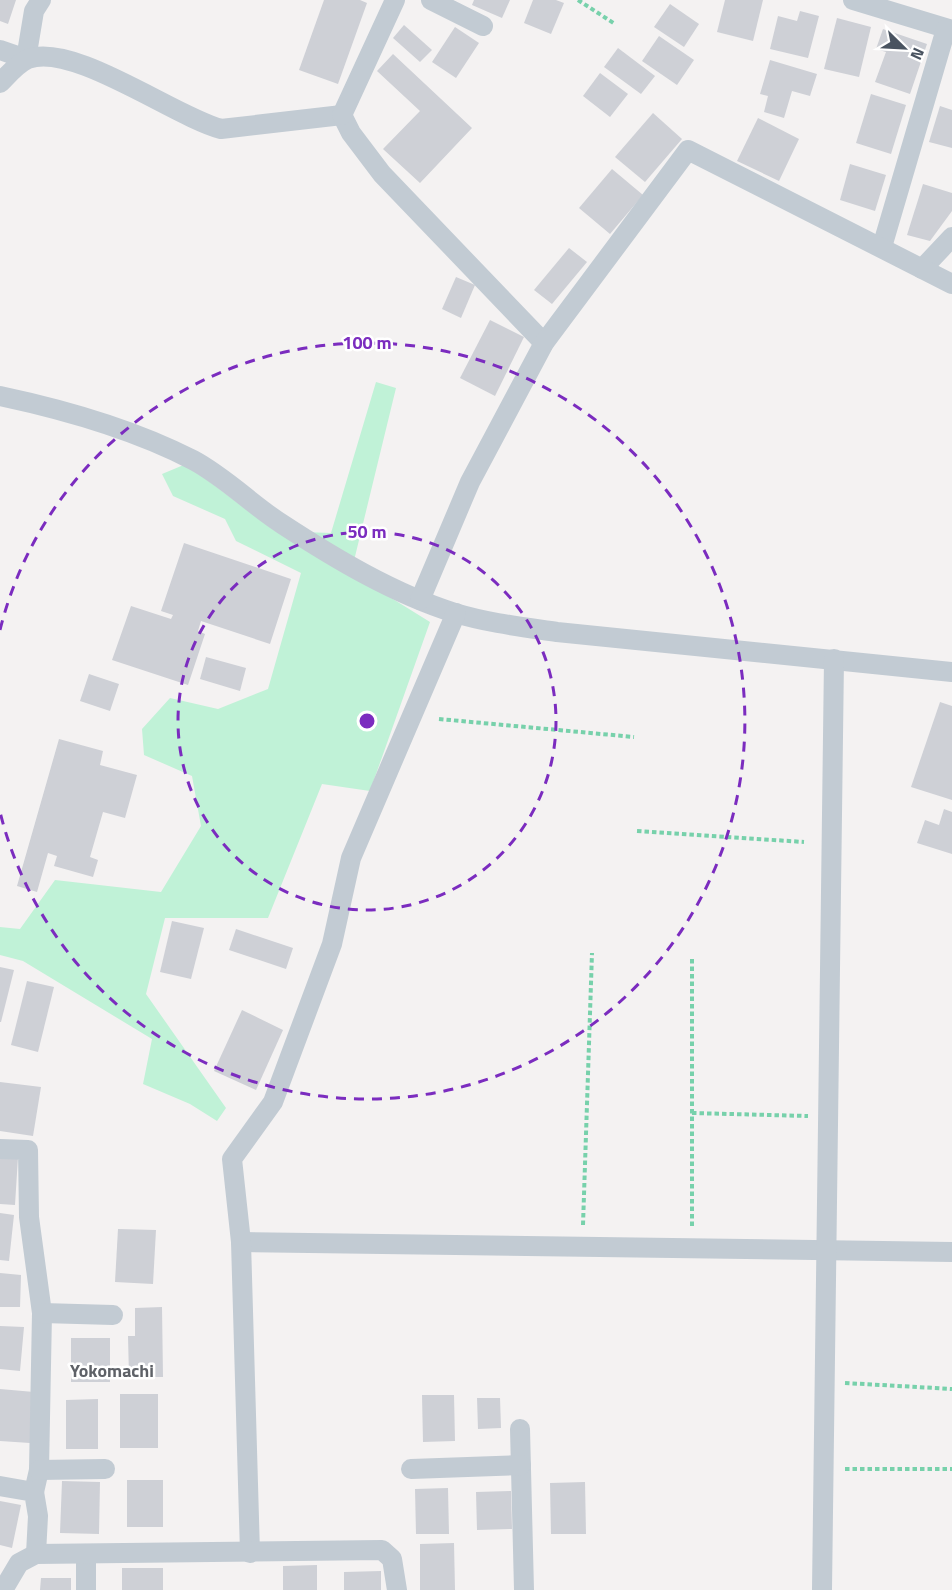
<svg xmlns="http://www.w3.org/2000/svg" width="952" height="1590" font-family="'Titillium Web',sans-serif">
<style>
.green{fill:#c0f2d7}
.building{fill:#ced0d6}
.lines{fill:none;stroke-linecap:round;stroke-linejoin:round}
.path{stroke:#77d1ab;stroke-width:4;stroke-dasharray:4.5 3;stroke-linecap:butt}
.minor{stroke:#c2cbd3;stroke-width:20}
.ring{fill:none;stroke:#7b2cbf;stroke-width:3;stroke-dasharray:10 8}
.labels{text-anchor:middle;stroke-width:5;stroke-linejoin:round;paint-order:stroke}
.neighbourhood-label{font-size:18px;font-weight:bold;fill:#5e6167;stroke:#fff}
.centre{fill:#7b2cbf;stroke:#fff;stroke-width:3}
.ring-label{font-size:18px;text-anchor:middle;font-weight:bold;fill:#7b2cbf;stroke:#fff;stroke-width:5;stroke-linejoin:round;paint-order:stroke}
</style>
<rect width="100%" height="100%" fill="#f4f2f2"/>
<path class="green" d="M 376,382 L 396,388 L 351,573 L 430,622 L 370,791 L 322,784 L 268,918 L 165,918 L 146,994 L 226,1108 L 217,1121 L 190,1104 L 143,1084 L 152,1039 L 23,961 L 0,955 L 0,927 L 20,929 L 55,880 L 161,892 L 201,826 L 192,776 L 144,755 L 142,729 L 170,698 L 218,709 L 268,689 L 301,573 L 236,541 L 225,519 L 173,496 L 162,474 L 186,464 L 275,531 L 331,533 Z"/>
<g class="building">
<path d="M 0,0 L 16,0 L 8,24 L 0,21 Z"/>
<path d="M 324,0 L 360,0 L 367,3 L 338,84 L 299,70 Z"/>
<path d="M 474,0 L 510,0 L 502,18 L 472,5 Z"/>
<path d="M 533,0 L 556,0 L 564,3 L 551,34 L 524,23 Z"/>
<path d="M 725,0 L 763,0 L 753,41 L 717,32 Z"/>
<path d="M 670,4 L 699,24 L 684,47 L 654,27 Z"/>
<path d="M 800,11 L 819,16 L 808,58 L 770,49 L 778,16 L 797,21 Z"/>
<path d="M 837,18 L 871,27 L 859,77 L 824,69 Z"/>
<path d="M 404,25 L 432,50 L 420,62 L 393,38 Z"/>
<path d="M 455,27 L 479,43 L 456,78 L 432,62 Z"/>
<path d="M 883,29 L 927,44 L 910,94 L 875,82 L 886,52 L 876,49 Z"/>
<path d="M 659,36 L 694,60 L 677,85 L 642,61 Z"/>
<path d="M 618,48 L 655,76 L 641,94 L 604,67 Z"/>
<path d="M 393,54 L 472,128 L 420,183 L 383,149 L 420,111 L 377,71 Z"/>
<path d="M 770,60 L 817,74 L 810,96 L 792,91 L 784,118 L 764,112 L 768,96 L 760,94 Z"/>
<path d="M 600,73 L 628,94 L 610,117 L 583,96 Z"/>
<path d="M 871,94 L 906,105 L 891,154 L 856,143 Z"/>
<path d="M 940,106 L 952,110 L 952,148 L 929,142 Z"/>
<path d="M 653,113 L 682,139 L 645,182 L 615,157 Z"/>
<path d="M 758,118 L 799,139 L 779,181 L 737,161 Z"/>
<path d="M 850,164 L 886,175 L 875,211 L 840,200 Z"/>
<path d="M 612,169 L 643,195 L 610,234 L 579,208 Z"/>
<path d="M 923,184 L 952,193 L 952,211 L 930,241 L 907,235 Z"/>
<path d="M 569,248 L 587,262 L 552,304 L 534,290 Z"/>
<path d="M 456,277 L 475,285 L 461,318 L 442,309 Z"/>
<path d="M 490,320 L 524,337 L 495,396 L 460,378 Z"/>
<path d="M 184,543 L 291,579 L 270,644 L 201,621 L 198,631 L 205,634 L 188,685 L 112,660 L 131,606 L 171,619 L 173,615 L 161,611 Z"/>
<path d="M 206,657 L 246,668 L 240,691 L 200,679 Z"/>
<path d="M 89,674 L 119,684 L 110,711 L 80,701 Z"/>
<path d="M 940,702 L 952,706 L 952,800 L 911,787 Z"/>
<path d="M 59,739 L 103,751 L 100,765 L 137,775 L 125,818 L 103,812 L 90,857 L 98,860 L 93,877 L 54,866 L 57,856 L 48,853 L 37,892 L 17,886 Z"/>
<path d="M 944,809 L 952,812 L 952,854 L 917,843 L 925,820 L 939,825 Z"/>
<path d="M 172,921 L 204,928 L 191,979 L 160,972 Z"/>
<path d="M 236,929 L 293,948 L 286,969 L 229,950 Z"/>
<path d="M 0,967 L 14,970 L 1,1022 L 0,1022 Z"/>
<path d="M 27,981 L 54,987 L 38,1052 L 11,1045 Z"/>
<path d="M 242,1010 L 283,1030 L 256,1090 L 214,1071 Z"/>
<path d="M 0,1082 L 41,1087 L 33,1136 L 0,1131 Z"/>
<path d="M 0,1156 L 18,1157 L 15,1205 L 0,1204 Z"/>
<path d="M 0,1213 L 14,1215 L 9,1261 L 0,1260 Z"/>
<path d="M 118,1229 L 156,1230 L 153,1284 L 115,1282 Z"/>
<path d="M 0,1273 L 21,1275 L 20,1307 L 0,1307 Z"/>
<path d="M 162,1307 L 163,1377 L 129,1377 L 128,1336 L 135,1336 L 135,1308 Z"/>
<path d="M 0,1326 L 24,1327 L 20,1371 L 0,1369 Z"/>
<rect x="71" y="1338" width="39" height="44"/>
<path d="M 0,1389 L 34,1392 L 30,1443 L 0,1441 Z"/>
<rect x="120" y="1394" width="38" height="54"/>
<path d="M 422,1395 L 454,1395 L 455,1441 L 423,1442 Z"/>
<path d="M 477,1398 L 500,1398 L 501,1428 L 478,1429 Z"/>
<path d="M 98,1399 L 98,1449 L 66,1449 L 66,1400 Z"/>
<rect x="127" y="1480" width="36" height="47"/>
<path d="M 62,1481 L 100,1482 L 99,1534 L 60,1533 Z"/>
<path d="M 585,1482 L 586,1534 L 551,1534 L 550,1483 Z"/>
<path d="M 448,1488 L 449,1534 L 416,1534 L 415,1489 Z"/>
<path d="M 511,1491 L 512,1529 L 477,1530 L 476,1492 Z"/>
<path d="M 0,1501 L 21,1505 L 12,1548 L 0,1545 Z"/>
<path d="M 454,1543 L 455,1590 L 420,1590 L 420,1544 Z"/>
<path d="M 317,1565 L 317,1590 L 283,1590 L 283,1566 Z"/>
<rect x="122" y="1568" width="41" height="22"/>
<path d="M 381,1571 L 381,1590 L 344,1590 L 344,1572 Z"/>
<path d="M 41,1578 L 71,1578 L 71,1590 L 40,1590 Z"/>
</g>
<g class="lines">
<g class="path">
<path d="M 578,0 L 615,24"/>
<path d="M 439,719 L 634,737"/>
<path d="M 637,831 L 804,842"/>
<path d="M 692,1113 L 808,1116"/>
<path d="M 583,1225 L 592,953"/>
<path d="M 692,1226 L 692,957"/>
<path d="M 845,1383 L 952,1389"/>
<path d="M 845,1469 L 952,1469"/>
</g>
<g class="minor">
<path d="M 431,0 L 483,26"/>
<path d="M 853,0 L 952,30"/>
<path d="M 0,50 L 26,59 L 34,11 L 41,0"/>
<path d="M 0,83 C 8,75 18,63 28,59 C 73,42 175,117 221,129 L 342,115"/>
<path d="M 342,115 L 351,133 L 382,174 L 544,343"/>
<path d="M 342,115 L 395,0"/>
<path d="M 882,247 L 946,29"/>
<path d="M 922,269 L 952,237"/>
<path d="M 0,396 C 66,410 133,429 193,460 C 225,477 251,504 282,524 C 334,558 394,594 455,613 C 488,623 523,627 557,632 L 952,672"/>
<path d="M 420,600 L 470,482 L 544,343 L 688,150 L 952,284"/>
<path d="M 0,1149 L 28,1150 L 29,1217 L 42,1313 L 39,1470 L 34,1492"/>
<path d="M 241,1242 L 952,1252"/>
<path d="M 42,1313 L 113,1315"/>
<path d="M 520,1429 L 524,1590"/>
<path d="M 411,1469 L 521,1465"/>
<path d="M 39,1470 L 105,1469"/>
<path d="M 0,1486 L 34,1492 L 38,1516 L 36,1554"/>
<path d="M 250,1553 L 241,1242 L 232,1159 L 273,1102 L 332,944 L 351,858 L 456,613"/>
<path d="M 86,1554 L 86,1590"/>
<path d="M 3,1590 L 19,1563 L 36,1554 L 382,1550 L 392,1559 L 397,1590"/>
<path d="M 822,1590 L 834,659"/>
</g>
</g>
<g class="ring">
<circle cx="367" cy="721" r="189"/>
<path d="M0 630A378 378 0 1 1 0 812"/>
</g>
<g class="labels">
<g class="neighbourhood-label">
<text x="112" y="1377">Yokomachi</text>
</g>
</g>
<circle cx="367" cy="721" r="9" class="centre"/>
<g class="ring-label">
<text x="367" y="349">100 m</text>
<text x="367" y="538">50 m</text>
</g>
<g transform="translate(904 48) rotate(114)" stroke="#ffffff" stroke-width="4.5" paint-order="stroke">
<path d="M0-4.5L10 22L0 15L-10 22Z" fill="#495360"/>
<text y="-9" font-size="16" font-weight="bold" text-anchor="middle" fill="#495360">N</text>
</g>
</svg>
